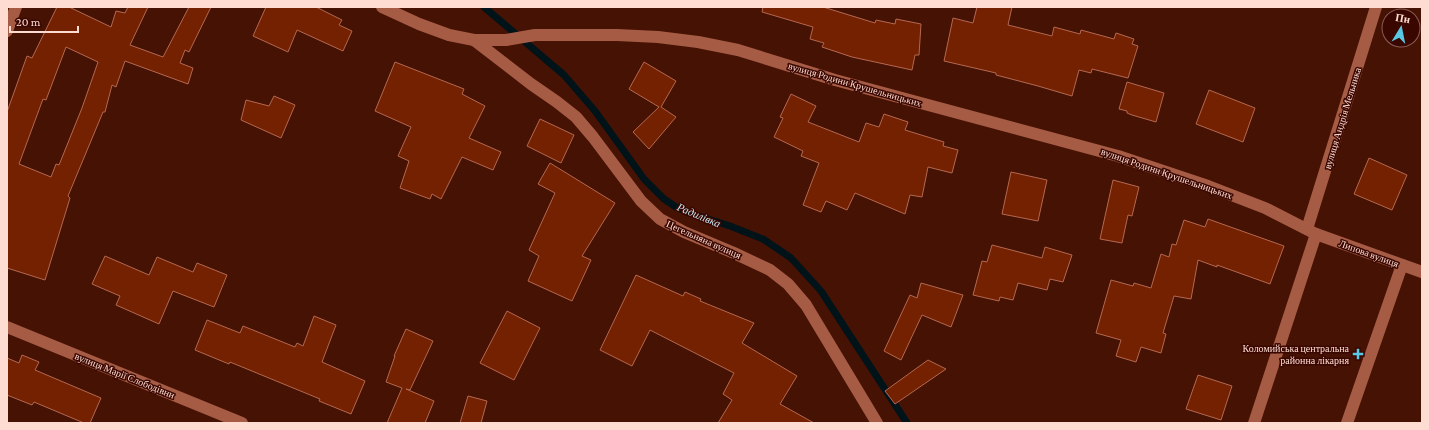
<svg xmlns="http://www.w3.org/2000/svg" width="1429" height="430" font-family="'Crimson Pro',serif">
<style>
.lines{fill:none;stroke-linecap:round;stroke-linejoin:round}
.stream{stroke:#001319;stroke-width:7}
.building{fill:#742102;stroke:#b46851;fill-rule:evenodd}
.lane{stroke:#a65b45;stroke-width:12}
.street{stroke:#a65b45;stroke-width:12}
.poi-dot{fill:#59c8e5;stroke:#3a0700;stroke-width:1.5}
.labels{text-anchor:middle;stroke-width:3;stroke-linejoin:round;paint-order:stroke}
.street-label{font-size:10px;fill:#fedcd1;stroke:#3a0700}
.poi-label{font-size:10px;fill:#fedcd1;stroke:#3a0700;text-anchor:end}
.water-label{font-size:11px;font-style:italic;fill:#c8e9f2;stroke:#3a0700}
</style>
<rect width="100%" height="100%" fill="#461203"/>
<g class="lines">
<path class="stream" d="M 484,7 L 564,75 L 595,111 L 644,179 L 664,199 L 676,207 L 689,213 L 730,226 L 763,239 L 791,258 L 821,291 L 907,423"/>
</g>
<g class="building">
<path d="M 57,7 L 69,7 L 111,27 L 116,11 L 125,13 L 128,7 L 148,7 L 130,45 L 163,57 L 189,7 L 211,7 L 189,52 L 185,50 L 180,63 L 193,68 L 188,84 L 125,61 L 116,87 L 112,85 L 105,112 L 103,112 L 68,196 L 70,198 L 45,280 L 7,268 L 7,112 L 27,56 L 32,58 ZM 66,47 L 98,62 L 82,108 L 59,165 L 56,164 L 51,177 L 19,164 L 43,99 L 46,100 Z"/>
<path d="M 266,7 L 316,7 L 342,20 L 339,25 L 352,31 L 343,51 L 297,30 L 288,52 L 253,36 Z"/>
<path d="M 763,7 L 823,7 L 875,23 L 876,20 L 895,24 L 896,19 L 921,24 L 919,55 L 915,55 L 912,70 L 852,57 L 822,47 L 824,43 L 810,39 L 813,27 L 762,12 Z"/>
<path d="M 977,7 L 1012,7 L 1008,25 L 1052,36 L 1054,27 L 1080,34 L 1081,30 L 1114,39 L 1116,33 L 1134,39 L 1132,44 L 1138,46 L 1128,78 L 1092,69 L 1091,73 L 1079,70 L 1072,96 L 1038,86 L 996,75 L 996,73 L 944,61 L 953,18 L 973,23 Z"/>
<path d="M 395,62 L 464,89 L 462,94 L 485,106 L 469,138 L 501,152 L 493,170 L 462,157 L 441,199 L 432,194 L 430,199 L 400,188 L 409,161 L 398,156 L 411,127 L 375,111 Z"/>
<path d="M 644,62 L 676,81 L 661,107 L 676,117 L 649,149 L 633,132 L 659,107 L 629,89 Z"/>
<path d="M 1127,82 L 1164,93 L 1156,122 L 1132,115 L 1127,113 L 1127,111 L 1119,109 Z"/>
<path d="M 1209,90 L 1255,108 L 1243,142 L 1196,124 Z"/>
<path d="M 791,94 L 816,106 L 808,122 L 859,142 L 866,123 L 879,127 L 884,114 L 908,122 L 905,130 L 944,142 L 943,146 L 958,150 L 952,173 L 928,167 L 922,197 L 910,195 L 905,214 L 855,193 L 847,210 L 826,201 L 821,212 L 803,205 L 819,163 L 801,156 L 803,151 L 774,137 L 783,118 L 780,117 Z"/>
<path d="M 274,96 L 295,105 L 281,138 L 241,120 L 246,100 L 269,106 Z"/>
<path d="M 540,119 L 574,135 L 561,163 L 527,146 Z"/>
<path d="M 1369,158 L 1407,175 L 1392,210 L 1354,194 Z"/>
<path d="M 550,163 L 615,203 L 582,256 L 591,260 L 572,301 L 528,281 L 539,256 L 529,250 L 555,193 L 538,184 Z"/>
<path d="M 1011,172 L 1047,180 L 1038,221 L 1002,214 Z"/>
<path d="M 1113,180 L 1139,187 L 1132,216 L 1128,215 L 1122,243 L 1100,239 Z"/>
<path d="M 1208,219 L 1284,246 L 1270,284 L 1217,265 L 1217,267 L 1198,260 L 1191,299 L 1174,296 L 1163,333 L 1166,334 L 1161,353 L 1141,347 L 1136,362 L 1116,356 L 1121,340 L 1096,333 L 1111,280 L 1133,286 L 1134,283 L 1151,288 L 1161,254 L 1169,257 L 1172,244 L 1176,245 L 1184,220 L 1205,227 Z"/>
<path d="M 992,245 L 1042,258 L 1045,247 L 1072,255 L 1063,282 L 1050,279 L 1047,290 L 1018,283 L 1013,300 L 1000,297 L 999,301 L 973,295 L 982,261 L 987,262 Z"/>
<path d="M 105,256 L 149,275 L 157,257 L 193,272 L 197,263 L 227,275 L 214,307 L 173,291 L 159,324 L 116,305 L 120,296 L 92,284 Z"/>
<path d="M 636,275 L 683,296 L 685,292 L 701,299 L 700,301 L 754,323 L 742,343 L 797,376 L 780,404 L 814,423 L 718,423 L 732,400 L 723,394 L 734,373 L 650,330 L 632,366 L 600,350 Z"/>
<path d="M 921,283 L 963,295 L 951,327 L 922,315 L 901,360 L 884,351 L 910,295 L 917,298 Z"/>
<path d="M 507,311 L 540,328 L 514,380 L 480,363 Z"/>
<path d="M 314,316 L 336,325 L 322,362 L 365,381 L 351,414 L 319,401 L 320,399 L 230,362 L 229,364 L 195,350 L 207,320 L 240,333 L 243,326 L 295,347 L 297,343 L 303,346 Z"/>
<path d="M 406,329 L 433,341 L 410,390 L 406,389 L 434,401 L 425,423 L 387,423 L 402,388 L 386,382 L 395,356 L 394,356 Z"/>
<path d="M 22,355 L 39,362 L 35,370 L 101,398 L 90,423 L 84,423 L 34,402 L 32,405 L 7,395 L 7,358 L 19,363 Z"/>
<path d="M 928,360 L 946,369 L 895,404 L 885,391 Z"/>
<path d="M 1198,375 L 1232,386 L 1221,420 L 1186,409 Z"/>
<path d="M 468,396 L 487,401 L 481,423 L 460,423 Z"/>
</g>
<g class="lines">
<path class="lane" d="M 1347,423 L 1402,265"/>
<g class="street">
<path d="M 382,7 L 419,24 L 449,35 L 474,40 L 506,40 L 535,35 L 617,35 L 658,37 L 698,42 L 738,50 L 835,80 L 1118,156 L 1208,186 L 1265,208 L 1316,234 L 1422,272"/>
<path d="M 7,31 L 16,7"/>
<path d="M 474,40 L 531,84 L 557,102 L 576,117 L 593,137 L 641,201 L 660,219 L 684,232 L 734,253 L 770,270 L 788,284 L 806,305 L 877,423"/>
<path d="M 1307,229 L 1376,7"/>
<path d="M 7,327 L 242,423"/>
<path d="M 1254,423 L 1316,234"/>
</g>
</g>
<path class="poi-dot" d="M1356 348h4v4h4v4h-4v4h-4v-4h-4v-4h4z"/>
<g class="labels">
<g class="street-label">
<text transform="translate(855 84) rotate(16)" y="4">вулиця Родини Крушельницьких</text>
<text transform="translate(1342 118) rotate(-73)" y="4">вулиця Андрія Мельника</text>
<text transform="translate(1167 173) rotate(19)" y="4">вулиця Родини Крушельницьких</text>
<text transform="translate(704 239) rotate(24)" y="4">Цегельняна вулиця</text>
<text transform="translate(1369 253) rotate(20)" y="4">Липова вулиця</text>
<text transform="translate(125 375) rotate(22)" y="4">вулиця Марії Слободівни</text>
</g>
<g class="poi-label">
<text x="1349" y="352">Коломийська центральна<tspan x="1349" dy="12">районна лікарня</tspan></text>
</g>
<g class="water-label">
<text transform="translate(699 215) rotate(23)" y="4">Радилівка</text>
</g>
</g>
<rect width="1429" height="430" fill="none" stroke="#fedcd1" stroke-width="16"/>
<g transform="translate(1401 28) rotate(10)"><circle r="19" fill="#3a0700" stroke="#885c54"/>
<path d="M0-3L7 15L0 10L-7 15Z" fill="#59c8e5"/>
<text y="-6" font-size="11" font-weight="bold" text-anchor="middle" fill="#fedcd1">Пн</text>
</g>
<path d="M10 26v6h68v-6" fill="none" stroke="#fedcd1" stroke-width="2"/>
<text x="16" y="26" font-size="12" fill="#fedcd1" stroke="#3a0700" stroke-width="3" paint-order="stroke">20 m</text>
</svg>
